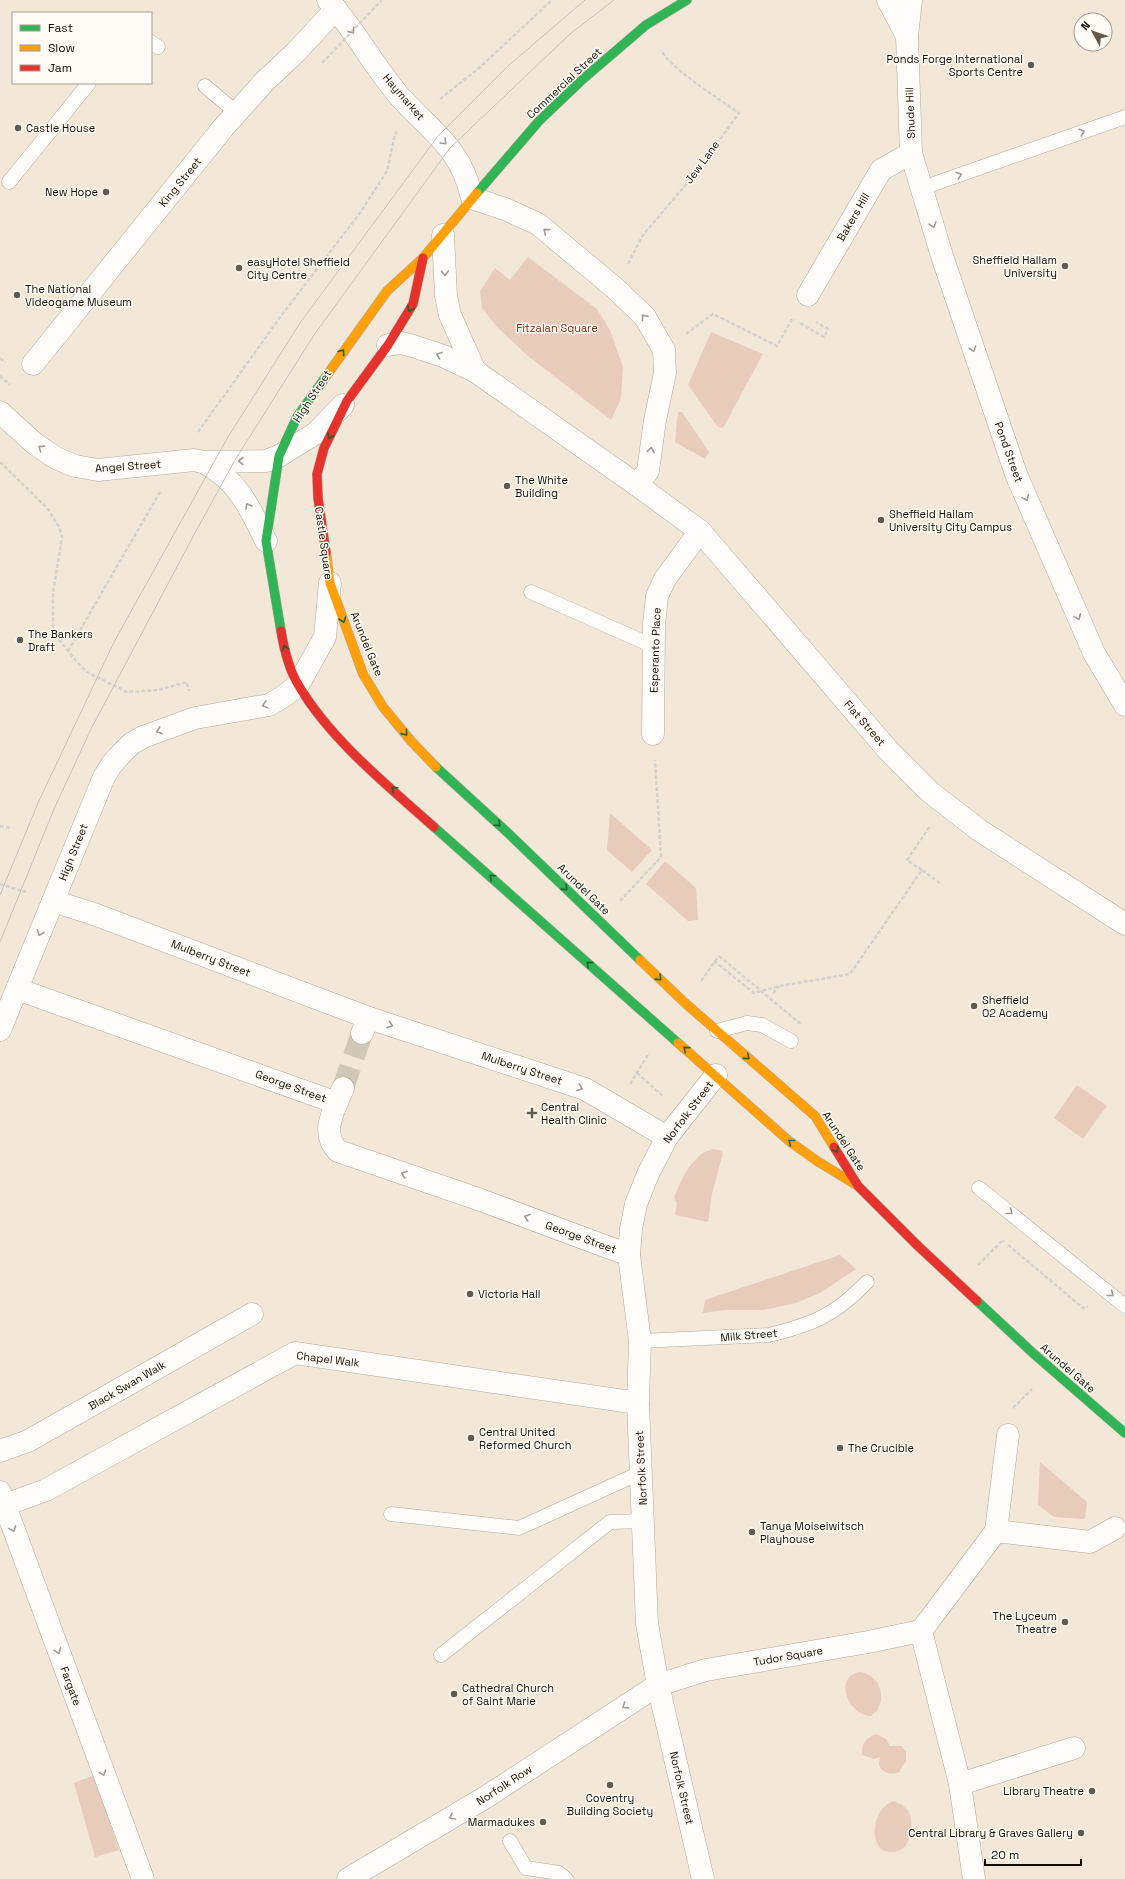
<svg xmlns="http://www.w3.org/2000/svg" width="1125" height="1879" font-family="'Space Grotesk',sans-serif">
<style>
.green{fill:#e7cbbb}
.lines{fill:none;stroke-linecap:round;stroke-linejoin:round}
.street-tunnel{stroke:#d1c7b7;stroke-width:22;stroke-dasharray:22 11;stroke-linecap:butt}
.lane-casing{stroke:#b1a99c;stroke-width:15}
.street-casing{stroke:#b1a99c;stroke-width:23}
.fast-casing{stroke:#b1a99c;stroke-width:10}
.slow-casing{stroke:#b1a99c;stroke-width:10}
.jam-casing{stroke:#b1a99c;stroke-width:10}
.path{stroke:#d4d1cc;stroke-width:2.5;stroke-dasharray:4 2;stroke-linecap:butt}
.lane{stroke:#fdfcf9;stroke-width:14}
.street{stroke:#fdfcf9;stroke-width:22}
.fast{stroke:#30b455;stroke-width:9}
.slow{stroke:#ff9f0a;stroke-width:9}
.jam{stroke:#e5322d;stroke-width:9}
.tram{stroke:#c3c1bd;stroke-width:1}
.path-bridge{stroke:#d4d1cc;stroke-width:2.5;stroke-dasharray:4 2;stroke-linecap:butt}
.oneway{stroke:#9f9c97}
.oneway2{stroke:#22602c}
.poi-dot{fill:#615a4d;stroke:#fefaf4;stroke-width:1.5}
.labels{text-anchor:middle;stroke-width:3;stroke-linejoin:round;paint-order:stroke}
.poi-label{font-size:11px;fill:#130d03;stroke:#fefaf4;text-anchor:start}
.street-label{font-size:11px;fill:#130d03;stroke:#fefaf4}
.park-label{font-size:11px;fill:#7a3115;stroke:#fefaf4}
</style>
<rect width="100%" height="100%" fill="#f3e8d7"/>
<g class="green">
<path d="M 528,257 L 597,309 L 610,330 L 623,367 L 621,399 L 611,420 L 528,356 L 496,326 L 482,308 L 480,291 L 495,268 L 510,280 Z"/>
<path d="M 711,332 L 763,354 L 723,428 L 718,427 L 688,385 Z"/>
<path d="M 678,412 L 682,412 L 709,452 L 705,459 L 675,442 Z"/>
<path d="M 610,813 L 652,850 L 632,872 L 607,850 Z"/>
<path d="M 665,861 L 696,888 L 698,920 L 688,921 L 646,884 Z"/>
<path d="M 1077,1085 L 1107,1106 L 1083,1139 L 1054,1118 Z"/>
<path d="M 713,1149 L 719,1150 L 723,1153 L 712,1194 L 708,1222 L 675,1215 L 677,1203 L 674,1198 C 681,1180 692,1154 713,1149 Z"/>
<path d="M 840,1255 L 856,1269 L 820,1293 L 796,1303 L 764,1310 L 725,1310 L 703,1313 L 705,1300 Z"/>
<path d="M 1040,1462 L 1087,1502 L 1085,1519 L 1054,1517 L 1038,1505 Z"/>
<path d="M 860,1672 C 882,1675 889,1703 871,1716 C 848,1716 833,1676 860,1672 Z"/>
<path d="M 876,1734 L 886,1739 L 890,1746 L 901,1746 L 906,1751 L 906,1761 L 899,1772 C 891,1775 883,1774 879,1765 L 880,1757 L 874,1759 L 862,1755 C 861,1744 866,1738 876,1734 Z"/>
<path d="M 94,1775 L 119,1850 L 95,1857 L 74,1783 Z"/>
<path d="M 894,1801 C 903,1805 909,1809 911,1818 C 912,1827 911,1837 906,1845 C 903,1849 898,1852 893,1852 C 867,1854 870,1808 894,1801 Z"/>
</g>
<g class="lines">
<path class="street-tunnel" d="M 343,1088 L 362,1033"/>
<defs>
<g id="lane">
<path d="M 151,42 L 158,47"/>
<path d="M 205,86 L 237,113"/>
<path d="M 9,182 L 89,83"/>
<path d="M 922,188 L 1125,117"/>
<path d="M 531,592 L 653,646"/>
<path d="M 717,1031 L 747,1023 L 762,1025 L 791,1041"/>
<path d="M 979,1188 L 1125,1306"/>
<path d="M 640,1341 L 769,1335 C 814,1324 835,1315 867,1282"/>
<path d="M 391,1514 L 519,1528 L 642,1472"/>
<path d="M 441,1655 L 610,1522 L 644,1521"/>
<path d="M 510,1841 L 526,1868 L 559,1873 L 566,1879"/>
</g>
<g id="street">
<path d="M 328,0 C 355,30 374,67 401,98 C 433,133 461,148 472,198 L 505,209 L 538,224 L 616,289 L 645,317 L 664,350 L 665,373 L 655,420 L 648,471 L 637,485"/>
<path d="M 888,0 L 907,36"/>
<path d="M 911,0 L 907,36 L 911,153 L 942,256 L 1016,474 L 1094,653 L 1125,705"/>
<path d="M 443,235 L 446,296 L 450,315 L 475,371"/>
<path d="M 808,295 L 881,170 L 911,153"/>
<path d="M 388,345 L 401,343 L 413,346 L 443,356 L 475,371 L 637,485 L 700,531 L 888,750 L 930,792 L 979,830 L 1125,924"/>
<path d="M 33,364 L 223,128 L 265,81 L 295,53 L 336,9"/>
<path d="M 0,412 L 35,444 L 56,458 L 75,466 L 98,470 L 194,460 L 203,462 L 266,461 L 279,456 L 316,433 L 343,405"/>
<path d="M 203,462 C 238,480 250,508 266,541"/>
<path d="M 653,734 L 654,624 L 657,596 L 665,579 L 700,531"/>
<path d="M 53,901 L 94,914 L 369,1018"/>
<path d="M 17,989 L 337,1103"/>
<path d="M 0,1030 L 104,777 L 112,764 L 122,753 L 131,744 L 143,737 L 195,718 L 269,705 L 284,696 L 298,685 L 325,637 L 330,583"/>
<path d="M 362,1033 L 369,1018 L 585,1089 L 667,1137"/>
<path d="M 343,1088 C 335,1109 319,1132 338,1151 L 478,1199 L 629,1255"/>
<path d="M 0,1451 L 28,1441 L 252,1314"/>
<path d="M 0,1492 L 143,1879"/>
<path d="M 5,1505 L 46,1490 L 295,1353 L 638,1403"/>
<path d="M 996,1531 L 1090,1542 L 1115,1528"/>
<path d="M 921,1631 L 960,1784 L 974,1879"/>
<path d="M 960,1784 L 1074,1748"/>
<path d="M 348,1879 L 486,1797 L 658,1685 L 706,1670 L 868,1642 L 921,1631 L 996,1531 L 1008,1435"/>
<path d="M 703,1879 L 658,1685 L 647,1624 L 638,1403 L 640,1341 L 629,1255 L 631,1229 L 636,1204 L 648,1174 L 667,1137 L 716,1075"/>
</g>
<g id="fast">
<path d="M 477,193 L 539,121 L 583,79 L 646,25 L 687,0"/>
<path d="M 281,631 L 266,541 L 279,456 L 297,417 L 327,375"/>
<path d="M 436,767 L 508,833 L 640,960"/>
<path d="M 434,827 L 678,1043"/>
<path d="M 977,1301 L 1034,1354 L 1125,1433"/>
</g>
<g id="slow">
<path d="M 327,375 L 387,291 L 423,258 L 477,193"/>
<path d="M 326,553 L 330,583 L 363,674 L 383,707 L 411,741 L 436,767"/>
<path d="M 640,960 L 685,1003 L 815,1116 L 834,1147"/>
<path d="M 678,1043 L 789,1141 L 817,1161 L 858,1186"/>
</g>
<g id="jam">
<path d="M 326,553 L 318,498 L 317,474 L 324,448 L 347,401 L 388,345 L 413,304 L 423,258"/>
<path d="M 281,631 C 284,649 289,670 299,686 C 330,739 388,786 434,827"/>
<path d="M 834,1147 L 858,1186 L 918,1246 L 977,1301"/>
</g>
</defs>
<use href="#lane" class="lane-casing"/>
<use href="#street" class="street-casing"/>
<use href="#fast" class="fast-casing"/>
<use href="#slow" class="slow-casing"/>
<use href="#jam" class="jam-casing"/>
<g class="path">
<path d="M 440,99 L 479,68 L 552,0"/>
<path d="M 628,264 L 643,235 L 694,175 L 739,113 C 718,98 672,70 661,50"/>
<path d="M 800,323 L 824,337 L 828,329 L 816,322"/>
<path d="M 686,334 L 713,314 L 777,346 L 792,319 L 794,320"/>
<path d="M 0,358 L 5,362"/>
<path d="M 0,376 L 10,385"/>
<path d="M 198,432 L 284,312 L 360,213 L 387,171 L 395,134 L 397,132"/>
<path d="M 0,462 L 48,509 L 59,527 L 62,537 L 53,593 L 53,632 L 77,662 L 87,672 L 127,692 L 158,690 L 187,682 L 189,691"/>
<path d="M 68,651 L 160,492"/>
<path d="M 0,826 L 10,828"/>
<path d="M 922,870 L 907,860 L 930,826"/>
<path d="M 0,884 L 26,892"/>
<path d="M 620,901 L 661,857 L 655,760"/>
<path d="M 714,961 L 754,993 L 780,986 L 850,974 L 922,870 L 940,883"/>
<path d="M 701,981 L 719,956"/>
<path d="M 773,993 L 779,986"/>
<path d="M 637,1073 L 664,1097"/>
<path d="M 630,1084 L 649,1053"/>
<path d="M 1008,1245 L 1083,1308 L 1088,1307"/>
<path d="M 978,1265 L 1003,1240 L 1004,1242"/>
<path d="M 1013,1408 L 1032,1389"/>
</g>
<use href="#lane" class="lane"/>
<use href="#street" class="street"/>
<use href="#fast" class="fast"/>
<use href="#slow" class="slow"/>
<use href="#jam" class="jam"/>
<g class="tram">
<path d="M 0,895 L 38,803 L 114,642 L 228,437 L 300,323 L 438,136 L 508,66 L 585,0"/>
<path d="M 0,942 L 54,809 L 91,729 L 196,531 L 235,460 L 314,335 L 450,148 L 570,34 L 614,0"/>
</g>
<g class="path-bridge">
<path d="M 322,63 L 382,0"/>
<path d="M 719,956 L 802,1025"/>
</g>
</g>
<defs><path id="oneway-chevron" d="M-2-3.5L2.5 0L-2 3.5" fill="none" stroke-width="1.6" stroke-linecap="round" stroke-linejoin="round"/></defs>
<g class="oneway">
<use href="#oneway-chevron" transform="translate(352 31) rotate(54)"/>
<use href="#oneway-chevron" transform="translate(1082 132) rotate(-19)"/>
<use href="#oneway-chevron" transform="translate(444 142) rotate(46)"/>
<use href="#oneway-chevron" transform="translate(959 175) rotate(-19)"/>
<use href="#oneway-chevron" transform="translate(933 225) rotate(74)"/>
<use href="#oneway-chevron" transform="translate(546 231) rotate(-140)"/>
<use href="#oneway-chevron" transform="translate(445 273) rotate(87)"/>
<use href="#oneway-chevron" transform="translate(644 317) rotate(-129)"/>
<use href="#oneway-chevron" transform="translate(973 349) rotate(71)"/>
<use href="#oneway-chevron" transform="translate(439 355) rotate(-160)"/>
<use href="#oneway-chevron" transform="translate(41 448) rotate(-147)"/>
<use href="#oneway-chevron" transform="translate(651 450) rotate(-81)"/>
<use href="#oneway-chevron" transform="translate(241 461) rotate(-180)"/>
<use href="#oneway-chevron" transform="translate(1026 498) rotate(66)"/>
<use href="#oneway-chevron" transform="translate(248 506) rotate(-120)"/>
<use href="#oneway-chevron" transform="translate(1078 617) rotate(66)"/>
<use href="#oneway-chevron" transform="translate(265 705) rotate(165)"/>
<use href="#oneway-chevron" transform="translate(159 731) rotate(160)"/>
<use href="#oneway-chevron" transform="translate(40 933) rotate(112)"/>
<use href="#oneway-chevron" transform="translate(390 1025) rotate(18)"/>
<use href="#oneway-chevron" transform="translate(580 1088) rotate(20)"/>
<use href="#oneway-chevron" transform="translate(404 1174) rotate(-162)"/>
<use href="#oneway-chevron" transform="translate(1010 1212) rotate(39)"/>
<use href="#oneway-chevron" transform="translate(527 1217) rotate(-160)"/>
<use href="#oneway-chevron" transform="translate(1111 1294) rotate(38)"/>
<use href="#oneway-chevron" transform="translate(13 1529) rotate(70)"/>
<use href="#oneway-chevron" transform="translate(58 1651) rotate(70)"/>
<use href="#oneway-chevron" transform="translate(625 1706) rotate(147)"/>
<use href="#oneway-chevron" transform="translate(103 1773) rotate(70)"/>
<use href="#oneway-chevron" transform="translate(452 1817) rotate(149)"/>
</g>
<g class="oneway2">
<use href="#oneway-chevron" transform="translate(410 309) rotate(120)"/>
<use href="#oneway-chevron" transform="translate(342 352) rotate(-54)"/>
<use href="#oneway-chevron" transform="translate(330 436) rotate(116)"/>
<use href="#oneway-chevron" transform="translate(343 620) rotate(71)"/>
<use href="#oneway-chevron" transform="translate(285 648) rotate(-105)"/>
<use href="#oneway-chevron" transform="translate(405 733) rotate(51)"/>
<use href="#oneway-chevron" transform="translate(394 789) rotate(-138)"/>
<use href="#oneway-chevron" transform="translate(498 824) rotate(42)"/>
<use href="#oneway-chevron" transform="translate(492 877) rotate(-138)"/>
<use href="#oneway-chevron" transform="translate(565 888) rotate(44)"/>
<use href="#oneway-chevron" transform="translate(589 964) rotate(-139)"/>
<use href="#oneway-chevron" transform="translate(659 978) rotate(44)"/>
<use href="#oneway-chevron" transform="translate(686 1049) rotate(-139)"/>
<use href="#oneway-chevron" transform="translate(747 1057) rotate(41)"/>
<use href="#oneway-chevron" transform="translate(791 1142) rotate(-142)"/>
<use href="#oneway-chevron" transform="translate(836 1150) rotate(58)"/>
</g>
<g class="poi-dot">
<circle cx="1031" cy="65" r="4"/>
<circle cx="18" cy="128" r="4"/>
<circle cx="106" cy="192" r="4"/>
<circle cx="1065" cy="266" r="4"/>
<circle cx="239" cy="268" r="4"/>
<circle cx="17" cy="295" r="4"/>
<circle cx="507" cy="486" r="4"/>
<circle cx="881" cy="520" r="4"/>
<circle cx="20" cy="640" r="4"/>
<circle cx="974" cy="1006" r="4"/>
<path d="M530 1107h4v4h4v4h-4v4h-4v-4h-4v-4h4z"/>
<circle cx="470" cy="1294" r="4"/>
<circle cx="471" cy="1438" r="4"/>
<circle cx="840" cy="1448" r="4"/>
<circle cx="752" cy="1532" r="4"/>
<circle cx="1065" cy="1622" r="4"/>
<circle cx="454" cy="1694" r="4"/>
<circle cx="610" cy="1785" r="4"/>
<circle cx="1092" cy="1791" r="4"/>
<circle cx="543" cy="1822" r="4"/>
<circle cx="1081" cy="1833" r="4"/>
</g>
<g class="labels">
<g class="poi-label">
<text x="1023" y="63" text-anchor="end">Ponds Forge International<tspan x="1023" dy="13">Sports Centre</tspan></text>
<text x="26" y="132">Castle House</text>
<text x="98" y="196" text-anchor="end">New Hope</text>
<text x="1057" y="264" text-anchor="end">Sheffield Hallam<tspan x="1057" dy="13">University</tspan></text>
<text x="247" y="266">easyHotel Sheffield<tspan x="247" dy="13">City Centre</tspan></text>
<text x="25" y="293">The National<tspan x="25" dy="13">Videogame Museum</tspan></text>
<text x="515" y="484">The White<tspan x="515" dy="13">Building</tspan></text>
<text x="889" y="518">Sheffield Hallam<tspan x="889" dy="13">University City Campus</tspan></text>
<text x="28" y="638">The Bankers<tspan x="28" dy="13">Draft</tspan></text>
<text x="982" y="1004">Sheffield<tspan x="982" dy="13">O2 Academy</tspan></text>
<text x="541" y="1111">Central<tspan x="541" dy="13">Health Clinic</tspan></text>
<text x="478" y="1298">Victoria Hall</text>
<text x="479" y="1436">Central United<tspan x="479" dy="13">Reformed Church</tspan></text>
<text x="848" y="1452">The Crucible</text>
<text x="760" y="1530">Tanya Moiseiwitsch<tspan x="760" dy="13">Playhouse</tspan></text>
<text x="1057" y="1620" text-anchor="end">The Lyceum<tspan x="1057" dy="13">Theatre</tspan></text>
<text x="462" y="1692">Cathedral Church<tspan x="462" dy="13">of Saint Marie</tspan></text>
<text x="1084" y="1795" text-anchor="end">Library Theatre</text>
<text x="610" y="1802" text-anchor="middle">Coventry<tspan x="610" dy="13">Building Society</tspan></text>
<text x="535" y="1826" text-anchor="end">Marmadukes</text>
<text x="1073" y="1837" text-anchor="end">Central Library &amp; Graves Gallery</text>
</g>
<g class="street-label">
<text transform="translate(564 83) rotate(-43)" y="4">Commercial Street</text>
<text transform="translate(404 97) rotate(49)" y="4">Haymarket</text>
<text transform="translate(910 113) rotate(-92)" y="4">Shude Hill</text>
<text transform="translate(702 162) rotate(-54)" y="4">Jew Lane</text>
<text transform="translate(180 182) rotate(-51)" y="4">King Street</text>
<text transform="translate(853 217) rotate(-60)" y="4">Bakers Hill</text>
<text transform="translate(312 396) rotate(-57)" y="4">High Street</text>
<text transform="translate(1009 452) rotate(70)" y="4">Pond Street</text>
<text transform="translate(128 466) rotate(-4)" y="4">Angel Street</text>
<text transform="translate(324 543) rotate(82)" y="4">Castle Square</text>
<text transform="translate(367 644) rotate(68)" y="4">Arundel Gate</text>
<text transform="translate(655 650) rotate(-88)" y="4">Esperanto Place</text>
<text transform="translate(865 723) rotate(49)" y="4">Flat Street</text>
<text transform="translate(73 852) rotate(-68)" y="4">High Street</text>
<text transform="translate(584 889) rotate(44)" y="4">Arundel Gate</text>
<text transform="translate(211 958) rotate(21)" y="4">Mulberry Street</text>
<text transform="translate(522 1068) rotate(18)" y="4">Mulberry Street</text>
<text transform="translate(291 1086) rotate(20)" y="4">George Street</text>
<text transform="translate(688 1112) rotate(-53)" y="4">Norfolk Street</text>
<text transform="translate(844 1141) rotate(57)" y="4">Arundel Gate</text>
<text transform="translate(581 1237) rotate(20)" y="4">George Street</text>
<text transform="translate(749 1335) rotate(-5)" y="4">Milk Street</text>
<text transform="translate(328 1359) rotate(7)" y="4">Chapel Walk</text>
<text transform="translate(1068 1368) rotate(41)" y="4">Arundel Gate</text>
<text transform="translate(127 1385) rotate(-30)" y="4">Black Swan Walk</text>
<text transform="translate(641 1468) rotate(-93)" y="4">Norfolk Street</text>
<text transform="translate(788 1656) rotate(-10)" y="4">Tudor Square</text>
<text transform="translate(71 1686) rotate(70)" y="4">Fargate</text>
<text transform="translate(504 1785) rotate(-33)" y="4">Norfolk Row</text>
<text transform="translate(682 1788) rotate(77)" y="4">Norfolk Street</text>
</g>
<g class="park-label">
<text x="557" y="332">Fitzalan Square</text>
</g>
</g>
<rect x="12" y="12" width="140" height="72" fill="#fefaf4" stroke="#a09b94"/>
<rect x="20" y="25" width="20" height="6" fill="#30b455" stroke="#a09b94"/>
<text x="48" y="32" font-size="12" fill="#130d03">Fast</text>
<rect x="20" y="45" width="20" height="6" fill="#ff9f0a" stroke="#a09b94"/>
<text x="48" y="52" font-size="12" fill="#130d03">Slow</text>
<rect x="20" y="65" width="20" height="6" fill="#e5322d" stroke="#a09b94"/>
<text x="48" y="72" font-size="12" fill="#130d03">Jam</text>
<g transform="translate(1093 32) rotate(310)"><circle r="19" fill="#fefaf4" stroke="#a09b94"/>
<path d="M0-3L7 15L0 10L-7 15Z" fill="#615a4d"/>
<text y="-6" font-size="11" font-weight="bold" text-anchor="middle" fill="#130d03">N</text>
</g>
<path d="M985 1859v6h96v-6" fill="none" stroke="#130d03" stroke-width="2"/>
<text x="991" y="1859" font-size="12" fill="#130d03" stroke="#fefaf4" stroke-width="3" paint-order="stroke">20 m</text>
</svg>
